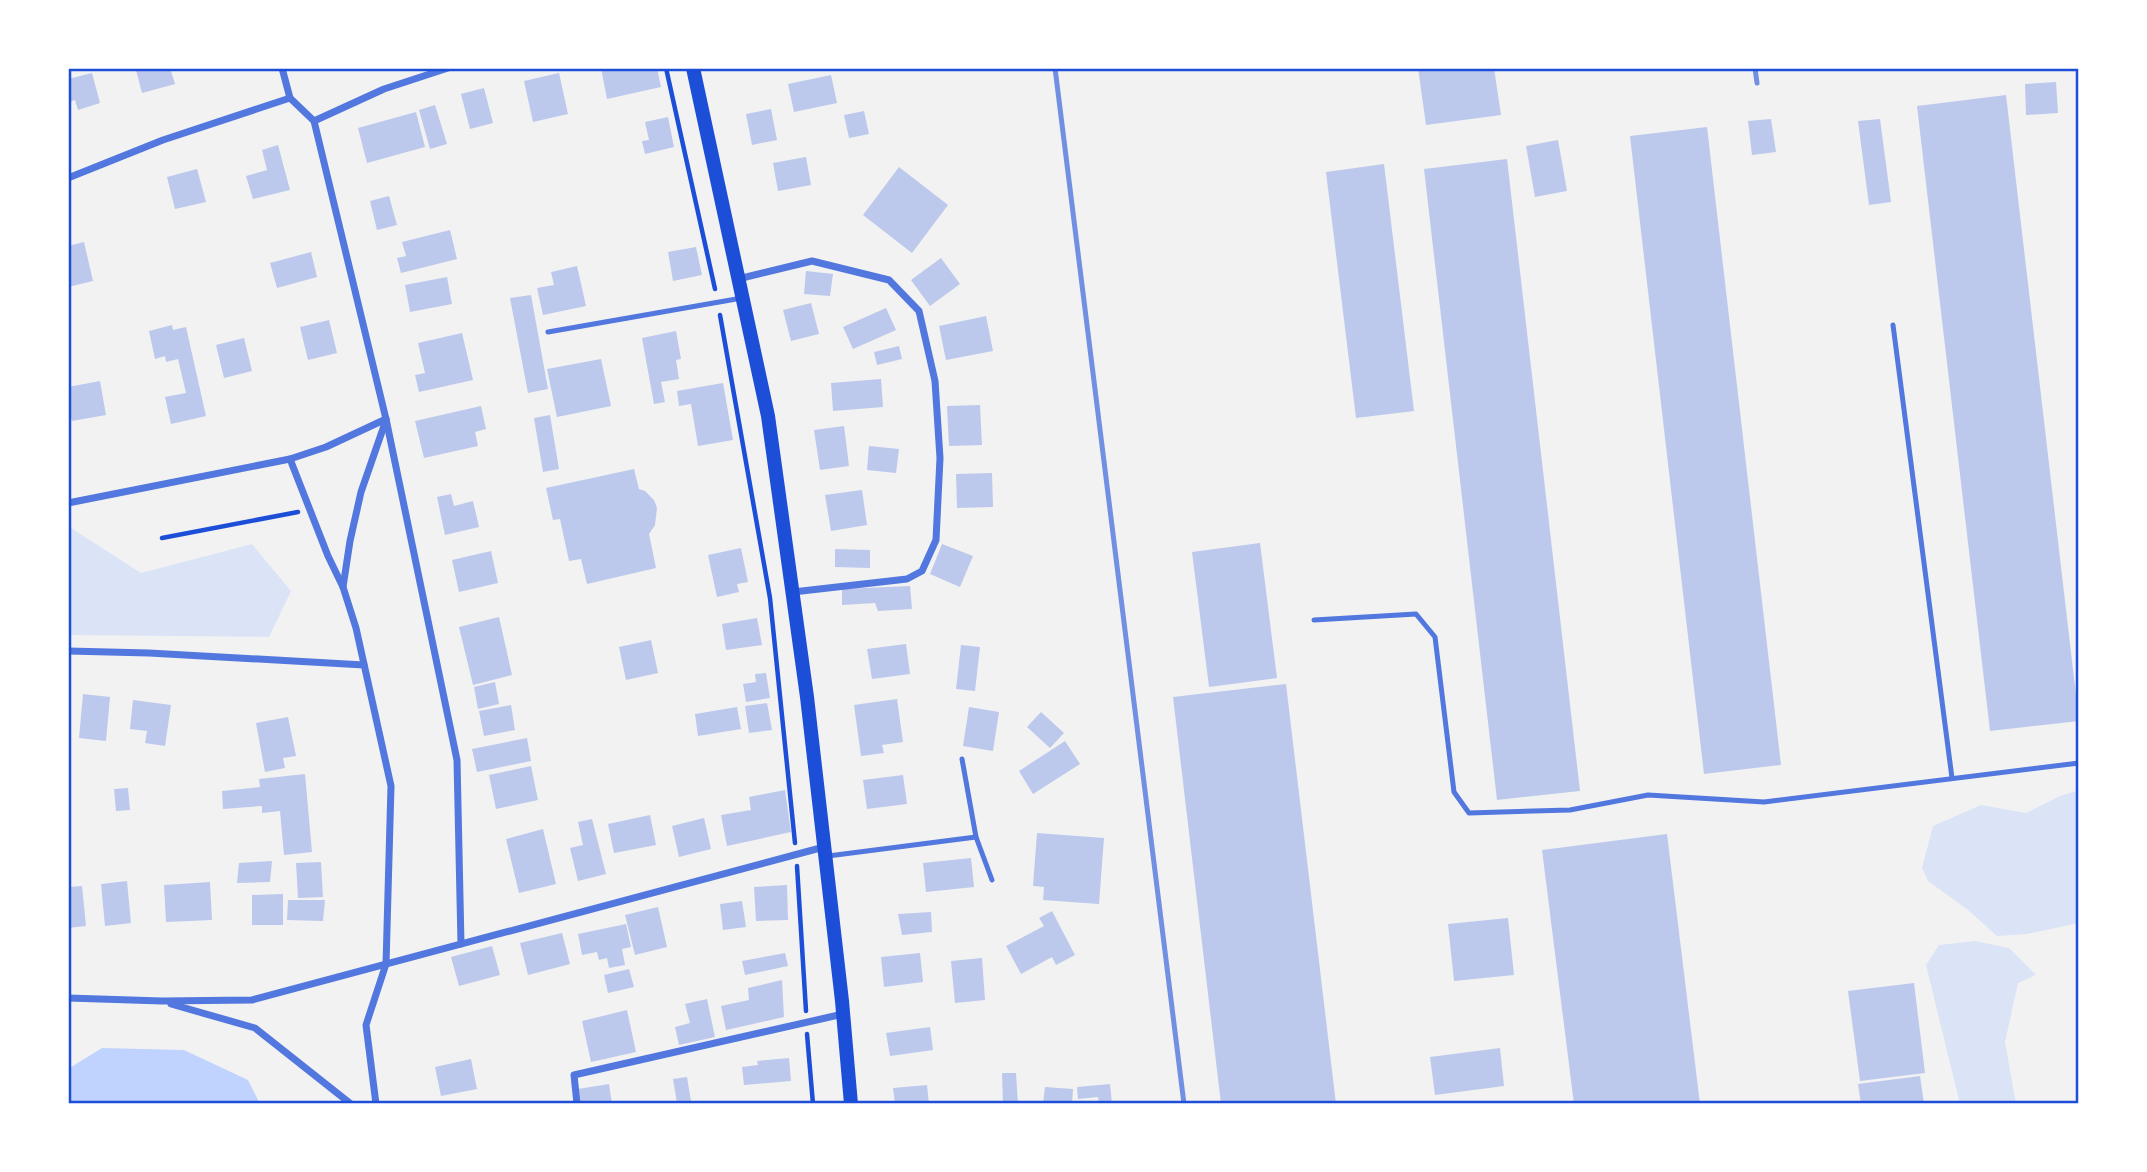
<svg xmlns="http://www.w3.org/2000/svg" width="2147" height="1172" font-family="Overpass,sans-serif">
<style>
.green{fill:#dbe4f7}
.water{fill:#bfd3fe}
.building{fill:#bdc9ec}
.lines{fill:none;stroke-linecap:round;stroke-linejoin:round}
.path{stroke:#1d4ed8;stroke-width:4.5}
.service{stroke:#5277de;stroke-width:5}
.minor{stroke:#5277de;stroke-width:7}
.secondary{stroke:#1d4ed8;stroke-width:14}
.rail{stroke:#7290e2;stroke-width:5}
.neatline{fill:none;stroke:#1d4ed8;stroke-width:2.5}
</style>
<rect width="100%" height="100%" fill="#f2f2f2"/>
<g class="green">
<path d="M 68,526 L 141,573 L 252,544 L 291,591 L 269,637 L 68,635 Z"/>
<path d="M 2079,790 L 2079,923 L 2027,934 L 1997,936 L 1968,910 L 1928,881 L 1922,868 L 1933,826 L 1981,805 L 2026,813 L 2060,796 Z"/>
<path d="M 1975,941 L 2009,948 L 2036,975 L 2018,983 L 2005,1042 L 2016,1104 L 1960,1104 L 1926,965 L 1939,945 Z"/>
</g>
<path class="water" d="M 102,1048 L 184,1050 L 248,1080 L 260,1104 L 68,1104 L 68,1069 Z"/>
<g class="building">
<path d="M 143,68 L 170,68 L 175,84 L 142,93 L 136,70 Z"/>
<path d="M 601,68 L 657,68 L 661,87 L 607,99 Z"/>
<path d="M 1418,68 L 1494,68 L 1501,115 L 1426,125 Z"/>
<path d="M 92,73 L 100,103 L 78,110 L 75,100 L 69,102 L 68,79 Z"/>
<path d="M 559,73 L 568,114 L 533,122 L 524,81 Z"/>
<path d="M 831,75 L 837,103 L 794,112 L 788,84 Z"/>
<path d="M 2056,82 L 2058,113 L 2026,115 L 2025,84 Z"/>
<path d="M 484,88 L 493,123 L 470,129 L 461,94 Z"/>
<path d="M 2006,95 L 2079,721 L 1990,731 L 1917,106 Z"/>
<path d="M 435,105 L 447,144 L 430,149 L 419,110 Z"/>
<path d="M 771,109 L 777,140 L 752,145 L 746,114 Z"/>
<path d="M 864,111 L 869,134 L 849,138 L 844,115 Z"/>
<path d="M 416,112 L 425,147 L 367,163 L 358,128 Z"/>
<path d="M 668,117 L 674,147 L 645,154 L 642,141 L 649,140 L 645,122 Z"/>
<path d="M 1771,119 L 1776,152 L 1752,155 L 1748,121 Z"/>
<path d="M 1880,119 L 1891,202 L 1869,205 L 1858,121 Z"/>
<path d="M 1707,127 L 1781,765 L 1704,774 L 1630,136 Z"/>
<path d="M 1558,140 L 1567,191 L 1535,197 L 1526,146 Z"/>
<path d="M 278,145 L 290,190 L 253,199 L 246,176 L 267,170 L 262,150 Z"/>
<path d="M 806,157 L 811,185 L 778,191 L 773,163 Z"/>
<path d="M 1507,159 L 1580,791 L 1497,800 L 1424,169 Z"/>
<path d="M 1384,164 L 1414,411 L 1356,418 L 1326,172 Z"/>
<path d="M 899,167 L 948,205 L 912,253 L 863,215 Z"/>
<path d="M 197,169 L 206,202 L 175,209 L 167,177 Z"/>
<path d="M 389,196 L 397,225 L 377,230 L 370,201 Z"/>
<path d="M 450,230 L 457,259 L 401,273 L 397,258 L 406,256 L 402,242 Z"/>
<path d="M 84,242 L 93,281 L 68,287 L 68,246 Z"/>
<path d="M 696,247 L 702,275 L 673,281 L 668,252 Z"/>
<path d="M 311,252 L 317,277 L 277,288 L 270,263 Z"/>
<path d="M 941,258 L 960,284 L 930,306 L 911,280 Z"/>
<path d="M 577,266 L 586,306 L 543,315 L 537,288 L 554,285 L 551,272 Z"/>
<path d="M 806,271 L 833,274 L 830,296 L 804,294 Z"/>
<path d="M 447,277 L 452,304 L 410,312 L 405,285 Z"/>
<path d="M 531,295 L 548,389 L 528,393 L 510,298 Z"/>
<path d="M 811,303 L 819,334 L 791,341 L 783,310 Z"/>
<path d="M 886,308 L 896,330 L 853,349 L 843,327 Z"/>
<path d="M 986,316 L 993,351 L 946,360 L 939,326 Z"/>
<path d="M 329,320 L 337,353 L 308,360 L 300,327 Z"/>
<path d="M 172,325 L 173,330 L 186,327 L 206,416 L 171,424 L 165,397 L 186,393 L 178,359 L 166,362 L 165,356 L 155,359 L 149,331 Z"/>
<path d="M 676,331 L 681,359 L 676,360 L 679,379 L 661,382 L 665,402 L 654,404 L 642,338 Z"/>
<path d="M 462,333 L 473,380 L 419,392 L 415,375 L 425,373 L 418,343 Z"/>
<path d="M 244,338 L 252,371 L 224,378 L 216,345 Z"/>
<path d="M 899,346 L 902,359 L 877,365 L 874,352 Z"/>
<path d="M 601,359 L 611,406 L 557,417 L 547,369 Z"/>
<path d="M 881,379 L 883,407 L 833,411 L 831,383 Z"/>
<path d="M 100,381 L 106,415 L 72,421 L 70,414 L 68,415 L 68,387 Z"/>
<path d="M 723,383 L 733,440 L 698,446 L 691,404 L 679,406 L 677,391 Z"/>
<path d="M 980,405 L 982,445 L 949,446 L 947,406 Z"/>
<path d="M 481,406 L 486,429 L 475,432 L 478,446 L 424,458 L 415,421 Z"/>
<path d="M 550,415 L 559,469 L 543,472 L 534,418 Z"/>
<path d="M 844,426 L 849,466 L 820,470 L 814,430 Z"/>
<path d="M 869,446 L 899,449 L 896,473 L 867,470 Z"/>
<path d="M 634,469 L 639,489 L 645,491 L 654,500 L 657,508 L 655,525 L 649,534 L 656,568 L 587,584 L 581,559 L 569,561 L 560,519 L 553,520 L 546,488 Z"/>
<path d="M 992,473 L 993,507 L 957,508 L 956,474 Z"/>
<path d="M 862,490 L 867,525 L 831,531 L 825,495 Z"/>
<path d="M 451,494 L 454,506 L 473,501 L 479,527 L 445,535 L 437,497 Z"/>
<path d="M 1260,543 L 1277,678 L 1209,687 L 1192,552 Z"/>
<path d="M 942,544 L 973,556 L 960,587 L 930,574 Z"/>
<path d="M 741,548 L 748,582 L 737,584 L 739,592 L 717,597 L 708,555 Z"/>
<path d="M 835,549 L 870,550 L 870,568 L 835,567 Z"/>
<path d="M 491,551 L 498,583 L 459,592 L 452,560 Z"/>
<path d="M 910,586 L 912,609 L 878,611 L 875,603 L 842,605 L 842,589 Z"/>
<path d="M 499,617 L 512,675 L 473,685 L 459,627 Z"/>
<path d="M 757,618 L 762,645 L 726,650 L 722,624 Z"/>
<path d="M 651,640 L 658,673 L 626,680 L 619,647 Z"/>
<path d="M 906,644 L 910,674 L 872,679 L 867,649 Z"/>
<path d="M 961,645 L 980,647 L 975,691 L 956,689 Z"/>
<path d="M 766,673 L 770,698 L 746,702 L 743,684 L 756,682 L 755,674 Z"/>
<path d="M 495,682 L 499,704 L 478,709 L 474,687 Z"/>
<path d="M 1286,684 L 1336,1104 L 1221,1104 L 1173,697 Z"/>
<path d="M 83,694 L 110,697 L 106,741 L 79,738 Z"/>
<path d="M 897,699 L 903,742 L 882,745 L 884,753 L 861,756 L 854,705 Z"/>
<path d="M 133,700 L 171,705 L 165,746 L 145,743 L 147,731 L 130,729 Z"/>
<path d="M 767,703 L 772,730 L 749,733 L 745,706 Z"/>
<path d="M 511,705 L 515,730 L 484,736 L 479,711 Z"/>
<path d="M 737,707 L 741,729 L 698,736 L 695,714 Z"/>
<path d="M 969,707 L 999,712 L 993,751 L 963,746 Z"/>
<path d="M 1041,712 L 1064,733 L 1050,748 L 1027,727 Z"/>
<path d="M 288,717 L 296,756 L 283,758 L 285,768 L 265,772 L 256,723 Z"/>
<path d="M 527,738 L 531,761 L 477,772 L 472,749 Z"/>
<path d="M 1065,741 L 1080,764 L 1033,794 L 1019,771 Z"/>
<path d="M 531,766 L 538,800 L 496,809 L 489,775 Z"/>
<path d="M 305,774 L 312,852 L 284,855 L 280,811 L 262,813 L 262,806 L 223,809 L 222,791 L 260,787 L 259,779 Z"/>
<path d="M 903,775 L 907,804 L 867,809 L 863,780 Z"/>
<path d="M 128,788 L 130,810 L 116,811 L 114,789 Z"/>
<path d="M 785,790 L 791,832 L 727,846 L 721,815 L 751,810 L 749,797 Z"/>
<path d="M 650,815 L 656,845 L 614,853 L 608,824 Z"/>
<path d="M 704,818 L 711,849 L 679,857 L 672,826 Z"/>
<path d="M 592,819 L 606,874 L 578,881 L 570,848 L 583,845 L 578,822 Z"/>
<path d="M 543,829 L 556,884 L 519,893 L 506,839 Z"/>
<path d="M 1037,833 L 1104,838 L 1099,904 L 1043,900 L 1044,887 L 1033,886 Z"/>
<path d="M 1667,834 L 1700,1104 L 1574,1104 L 1542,850 Z"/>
<path d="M 971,858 L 974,887 L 926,892 L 923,863 Z"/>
<path d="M 272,861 L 270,882 L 237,883 L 239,863 Z"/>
<path d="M 321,862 L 323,897 L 298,898 L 296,863 Z"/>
<path d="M 127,881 L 131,923 L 105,926 L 101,884 Z"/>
<path d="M 210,882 L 212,920 L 166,922 L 164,885 Z"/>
<path d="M 787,885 L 788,920 L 756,921 L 754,887 Z"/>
<path d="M 82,886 L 86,926 L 68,928 L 68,887 Z"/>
<path d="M 283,894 L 283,925 L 252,925 L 252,895 Z"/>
<path d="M 288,900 L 325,900 L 323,921 L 287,920 Z"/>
<path d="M 742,901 L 746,927 L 723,930 L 720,904 Z"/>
<path d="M 658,907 L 667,947 L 635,955 L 625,915 Z"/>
<path d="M 1052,911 L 1075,955 L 1056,965 L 1052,957 L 1021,974 L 1006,946 L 1044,926 L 1039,918 Z"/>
<path d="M 931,912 L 932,932 L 902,935 L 898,914 Z"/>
<path d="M 1508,918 L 1514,975 L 1454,981 L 1448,924 Z"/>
<path d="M 626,924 L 631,947 L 622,949 L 625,965 L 609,968 L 607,958 L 599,960 L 597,952 L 582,955 L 578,934 Z"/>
<path d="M 562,933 L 570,964 L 528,975 L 520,943 Z"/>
<path d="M 492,946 L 500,975 L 459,986 L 451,957 Z"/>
<path d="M 785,953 L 788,966 L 745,975 L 742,961 Z"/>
<path d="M 920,953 L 923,982 L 884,987 L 881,957 Z"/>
<path d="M 982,958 L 985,1000 L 955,1003 L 951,961 Z"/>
<path d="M 629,969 L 634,987 L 608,993 L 604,975 Z"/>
<path d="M 782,980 L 784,1017 L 726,1030 L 721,1006 L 749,1000 L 748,988 Z"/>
<path d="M 1914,983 L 1925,1073 L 1860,1081 L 1848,991 Z"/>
<path d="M 707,999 L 715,1037 L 679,1045 L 675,1027 L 690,1023 L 685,1004 Z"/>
<path d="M 627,1010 L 636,1052 L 591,1062 L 582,1021 Z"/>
<path d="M 930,1027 L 933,1050 L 890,1056 L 886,1033 Z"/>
<path d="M 1500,1048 L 1504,1086 L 1435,1095 L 1430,1057 Z"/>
<path d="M 789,1058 L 791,1081 L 744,1085 L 742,1067 L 758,1065 L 757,1061 Z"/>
<path d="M 471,1059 L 477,1089 L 441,1096 L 435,1067 Z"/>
<path d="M 1002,1073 L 1016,1073 L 1018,1104 L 1003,1104 Z"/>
<path d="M 1920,1076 L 1924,1104 L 1861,1104 L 1858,1084 Z"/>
<path d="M 687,1077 L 691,1101 L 677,1103 L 673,1079 Z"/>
<path d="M 609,1084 L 612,1104 L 580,1104 L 578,1089 Z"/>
<path d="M 1110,1084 L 1112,1104 L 1099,1104 L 1098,1097 L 1078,1099 L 1077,1087 Z"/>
<path d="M 927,1085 L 929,1104 L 895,1104 L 893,1088 Z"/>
<path d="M 1045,1087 L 1073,1089 L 1072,1104 L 1043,1104 Z"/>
</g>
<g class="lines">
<g class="path">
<path d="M 666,68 L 715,289"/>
<path d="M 720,315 L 770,598 L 795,843"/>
<path d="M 162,538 L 298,512"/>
<path d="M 797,866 L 806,1011"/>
<path d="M 807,1034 L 813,1104"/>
</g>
<g class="service">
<path d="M 1893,325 L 1952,778"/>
<path d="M 548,332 L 742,298"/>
<path d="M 1314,620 L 1416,614 L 1435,637 L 1454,792 L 1469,813 L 1570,810 L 1648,795 L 1764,802 L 2079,763"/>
<path d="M 962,759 L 976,837 L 992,880"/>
<path d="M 828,856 L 976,837"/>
</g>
<g class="minor">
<path d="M 282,68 L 290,98 L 314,121 L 386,419 L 457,760 L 461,944"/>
<path d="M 314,121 L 384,89 L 448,68"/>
<path d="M 68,178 L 163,140 L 290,98"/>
<path d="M 738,279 L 812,261 L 889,280 L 919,311 L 935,381 L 940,458 L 936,540 L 922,571 L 907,579 L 793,592"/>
<path d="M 290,459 L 328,556 L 343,587 L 356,628 L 391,786 L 386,964 L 366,1025 L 376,1104"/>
<path d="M 68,503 L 290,459 L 326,447 L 386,419"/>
<path d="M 343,587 L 350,541 L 361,492 L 386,420"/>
<path d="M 68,651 L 149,653 L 364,665"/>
<path d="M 68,998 L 162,1001 L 252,1000 L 824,847"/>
<path d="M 171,1004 L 255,1028 L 351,1104"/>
<path d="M 577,1104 L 574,1075 L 843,1014"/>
</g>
<path class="secondary" d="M 693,68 L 768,416 L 807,697 L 842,1001 L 851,1104"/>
<g class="rail">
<path d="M 1055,68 L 1184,1104"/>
<path d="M 1755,68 L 1757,83"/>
</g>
</g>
<rect width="2147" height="1172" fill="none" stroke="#ffffff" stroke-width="140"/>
<rect x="70" y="70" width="2007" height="1032" class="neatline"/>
</svg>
